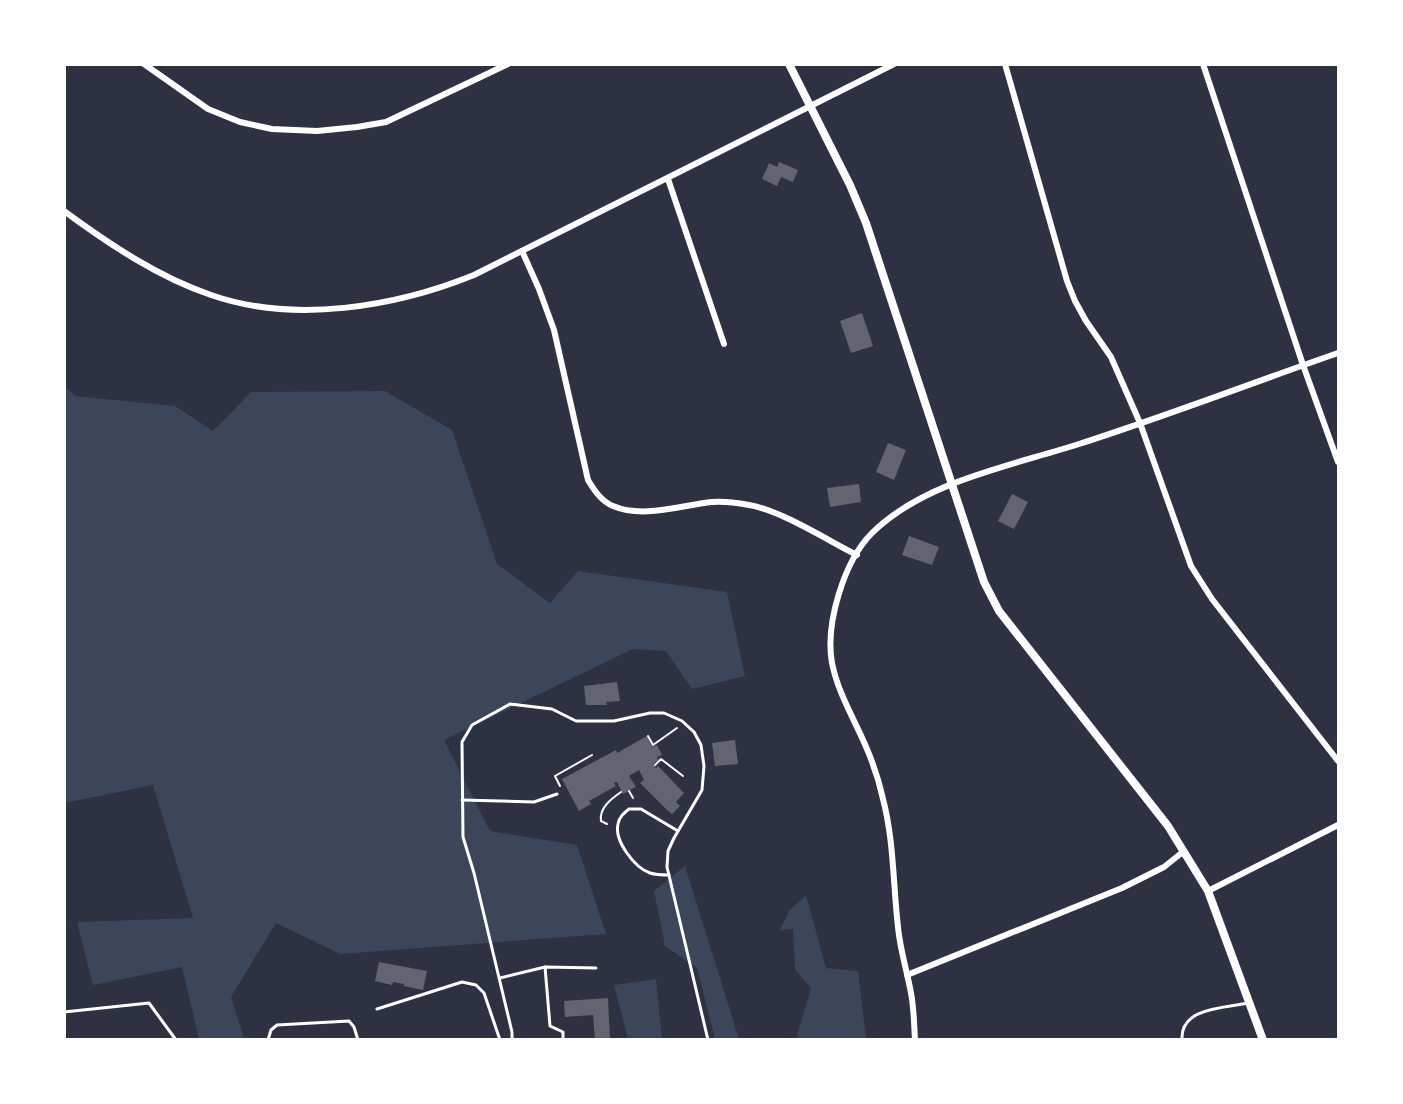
<svg xmlns="http://www.w3.org/2000/svg" width="1403" height="1104" font-family="Arial,sans-serif">
<style>
.green{fill:#3c4559}
.building{fill:#626471}
.lines{fill:none;stroke-linecap:round;stroke-linejoin:round}
.path{stroke:#fff;stroke-width:2}
.service{stroke:#fff;stroke-width:3}
.minor{stroke:#fff;stroke-width:6}
.tertiary{stroke:#fff;stroke-width:8}
</style>
<rect width="100%" height="100%" fill="#2d3142"/>
<g class="green">
<path d="M 64,385 L 75,396 L 175,406 L 213,431 L 251,392 L 385,391 L 452,430 L 497,564 L 550,603 L 578,571 L 727,592 L 745,676 L 692,689 L 666,651 L 633,649 L 444,740 L 490,831 L 577,845 L 606,934 L 340,954 L 276,923 L 231,997 L 244,1039 L 199,1039 L 182,967 L 93,985 L 77,922 L 193,918 L 153,785 L 65,803 Z"/>
<path d="M 685,866 L 739,1039 L 715,1039 L 697,968 L 665,946 L 654,891 Z"/>
<path d="M 806,895 L 826,968 L 858,971 L 866,1039 L 796,1039 L 811,988 L 795,970 L 793,929 L 780,930 L 789,911 Z"/>
<path d="M 656,979 L 662,1039 L 628,1039 L 614,985 Z"/>
</g>
<g class="building">
<path d="M 779,162 L 798,170 L 793,182 L 781,177 L 777,186 L 762,179 L 769,163 L 777,167 Z"/>
<path d="M 862,313 L 873,346 L 851,353 L 840,321 Z"/>
<path d="M 888,443 L 906,450 L 894,480 L 876,472 Z"/>
<path d="M 859,484 L 861,502 L 830,507 L 827,488 Z"/>
<path d="M 1012,494 L 1028,502 L 1014,529 L 998,521 Z"/>
<path d="M 909,536 L 939,547 L 932,565 L 902,555 Z"/>
<path d="M 617,682 L 620,701 L 606,702 L 607,705 L 586,705 L 584,686 Z"/>
<path d="M 647,736 L 652,747 L 657,745 L 662,755 L 657,757 L 658,760 L 653,764 L 656,768 L 658,766 L 684,793 L 676,802 L 680,806 L 672,814 L 667,810 L 640,783 L 644,780 L 639,770 L 629,776 L 636,787 L 623,794 L 617,782 L 614,783 L 616,786 L 589,801 L 591,804 L 579,811 L 562,779 L 616,750 L 617,753 Z"/>
<path d="M 735,740 L 738,764 L 715,766 L 712,743 Z"/>
<path d="M 379,962 L 427,971 L 423,990 L 404,986 L 404,984 L 393,982 L 392,985 L 375,981 Z"/>
<path d="M 608,998 L 610,1040 L 595,1040 L 593,1015 L 565,1017 L 564,1001 Z"/>
</g>
<g class="lines">
<g class="path">
<path d="M 648,736 L 653,745 L 677,728"/>
<path d="M 655,765 L 661,759 L 683,776"/>
<path d="M 560,786 L 555,776 L 592,755"/>
<path d="M 629,791 L 633,798"/>
<path d="M 607,824 L 601,821 C 599,808 611,799 621,792"/>
</g>
<g class="service">
<path d="M 462,800 L 534,802 L 557,794"/>
<path d="M 669,875 C 663,875 656,875 650,873 C 635,868 614,841 618,824 C 619,817 624,813 629,809 L 641,809 L 678,831"/>
<path d="M 545,967 L 550,1026 L 563,1032 L 563,1040"/>
<path d="M 500,978 L 545,967 L 596,968"/>
<path d="M 377,1009 L 462,982 L 476,985 L 484,993 L 500,1040"/>
<path d="M 64,1012 L 149,1003 L 176,1040"/>
<path d="M 268,1040 L 271,1030 L 277,1025 L 349,1021 L 354,1027 L 358,1040"/>
<path d="M 512,1040 L 512,1032 L 474,873 L 463,837 L 462,742 L 472,725 L 510,704 L 552,709 L 576,721 L 614,721 L 650,713 L 664,713 L 682,721 L 694,732 L 701,745 L 704,766 L 702,790 L 674,838 L 668,851 L 667,867 L 708,1040"/>
<path d="M 1182,1040 C 1180,1007 1225,1008 1248,1003"/>
</g>
<g class="minor">
<path d="M 144,64 L 208,109 L 240,122 L 272,129 L 317,131 L 357,127 L 386,122 L 508,64"/>
<path d="M 1005,64 L 1067,281 L 1075,301 L 1086,321 L 1111,357 L 1140,423 L 1191,566 L 1212,599 L 1338,761"/>
<path d="M 1203,64 L 1303,365 L 1338,462"/>
<path d="M 668,179 L 724,344"/>
<path d="M 64,211 C 109,244 158,277 211,295 C 294,324 395,307 474,275 L 894,64"/>
<path d="M 522,251 L 539,289 L 554,330 L 588,480 C 594,490 601,501 613,506 C 643,519 681,505 712,502 C 724,501 738,503 749,505 C 780,510 827,540 857,555"/>
<path d="M 1208,891 L 1338,825"/>
<path d="M 907,975 L 1122,888 L 1164,867 L 1184,851"/>
<path d="M 915,1040 C 914,1024 914,1008 911,993 C 907,971 900,949 898,927 C 893,884 894,841 883,799 C 880,785 876,772 871,759 C 859,726 839,698 832,663 C 825,624 844,561 872,533 C 925,481 1011,466 1079,444 C 1166,416 1252,383 1338,353"/>
</g>
<path class="tertiary" d="M 789,64 L 850,185 L 866,223 L 984,582 L 999,611 L 1168,826 L 1208,891 L 1263,1040"/>
</g>
<rect width="1403" height="1104" fill="none" stroke="#ffffff" stroke-width="132"/>
</svg>
